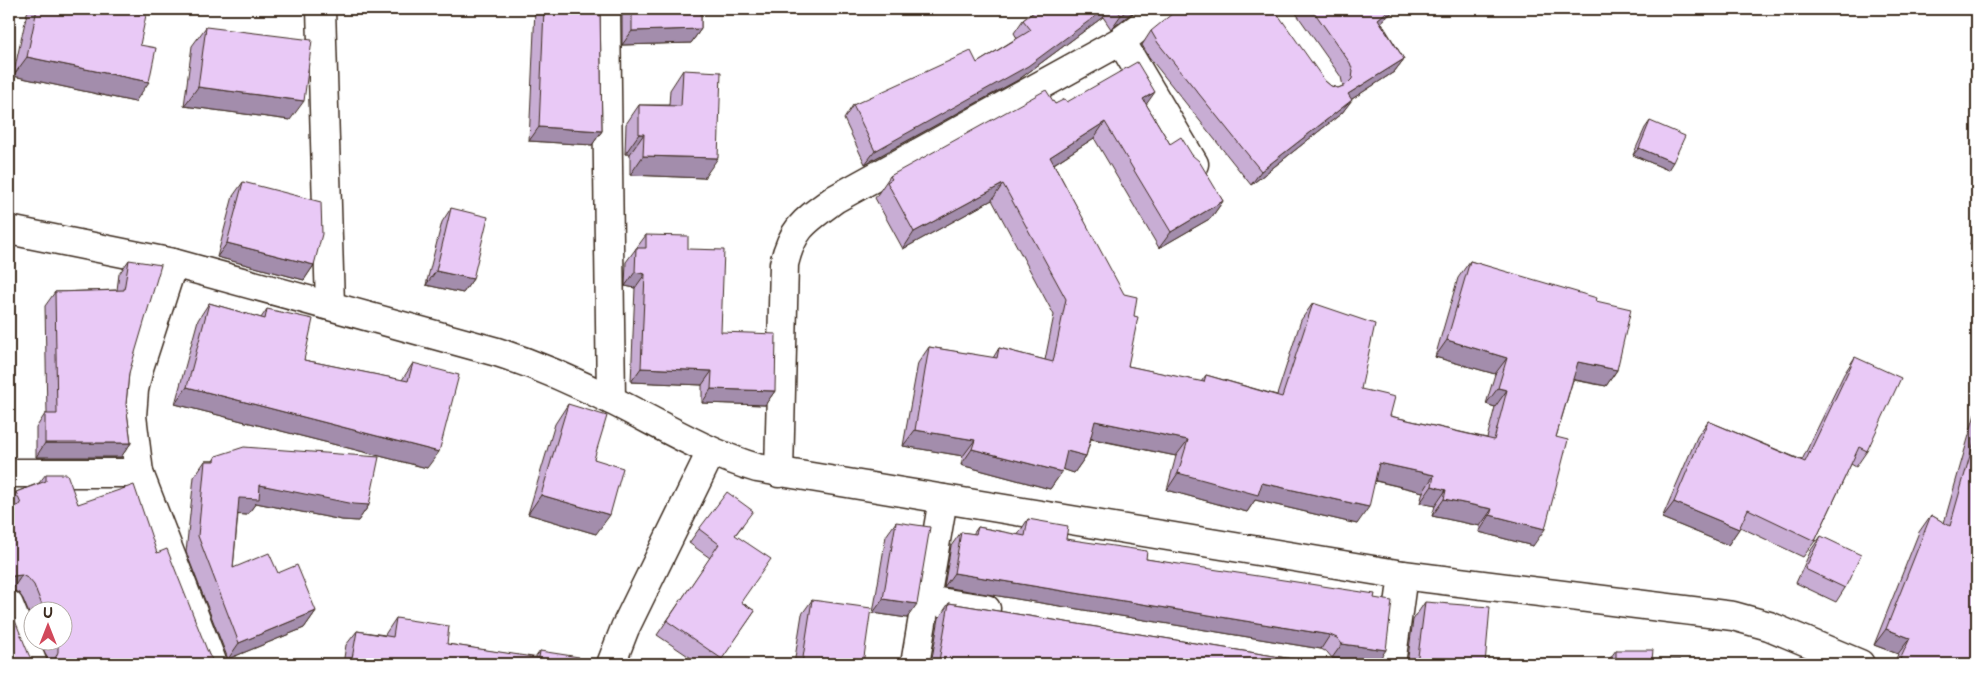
<svg xmlns="http://www.w3.org/2000/svg" width="1986" height="673" font-family="'Balsamiq Sans',sans-serif">
<style>
.lines{fill:none;stroke-linecap:round;stroke-linejoin:round}
.street-casing{stroke:#3b2a1e;stroke-width:31}
.secondary-casing{stroke:#3b2a1e;stroke-width:31}
.street{stroke:#fff;stroke-width:28}
.secondary{stroke:#fff;stroke-width:28}
.wall{fill:#c8add4;stroke:#3b2a1e}
.shaded-wall{fill:#a38dac;stroke:#3b2a1e}
.building{fill:#e9c9f6;stroke:#3b2a1e}
</style>
<rect width="100%" height="100%" fill="#fff"/>
<filter id="ink" filterUnits="userSpaceOnUse"><feTurbulence type="fractalNoise" baseFrequency=".02" numOctaves="2"/><feDisplacementMap in="SourceGraphic" scale="10" xChannelSelector="R" yChannelSelector="G"/><feConvolveMatrix kernelMatrix="1 2 1 2 8 2 1 2 1" color-interpolation-filters="sRGB"/></filter>
<g filter="url(#ink)">
<g class="lines">
<defs>
<g id="street">
<path d="M 321,9 L 330,305"/>
<path d="M 606,9 L 611,400"/>
<path d="M 1121,41 L 1194,164"/>
<path d="M 173,263 L 139,368 L 134,390 L 132,416 L 139,473 L 213,664"/>
<path d="M 9,473 L 139,473"/>
<path d="M 779,473 L 784,264 C 793,227 805,221 835,199 L 1121,41 L 1163,9"/>
<path d="M 926,600 L 986,609"/>
<path d="M 9,605 L 33,664"/>
<path d="M 611,664 L 625,628 L 711,452"/>
<path d="M 915,664 L 943,499"/>
<path d="M 1391,664 L 1403,575"/>
</g>
<path id="secondary" d="M 9,230 L 173,263 L 497,352 C 537,365 576,382 613,401 C 661,425 706,453 757,468 L 1403,575 L 1733,616 L 1769,626 L 1860,664"/>
</defs>
<use href="#street" class="street-casing"/>
<use href="#secondary" class="secondary-casing"/>
<use href="#street" class="street"/>
<use href="#secondary" class="secondary"/>
</g>
<g class="wall">
<path d="M 30,9 L 115,9 L 140,45 L 135,102 L 13,76 L 27,13 Z"/>
<path d="M 535,9 L 600,9 L 602,131 L 592,145 L 529,141 Z"/>
<path d="M 624,9 L 701,9 L 701,29 L 691,43 L 622,45 L 622,12 Z"/>
<path d="M 1038,9 L 1137,9 L 1111,29 L 1103,17 L 1018,80 L 865,164 L 844,119 L 853,105 L 977,63 L 1017,38 L 1014,33 L 1023,20 Z"/>
<path d="M 1293,9 L 1396,9 L 1381,22 L 1404,59 L 1394,72 L 1352,99 L 1342,113 L 1251,185 L 1149,57 L 1142,45 L 1151,31 L 1325,81 L 1331,86 L 1338,88 L 1343,86 L 1341,77 Z"/>
<path d="M 206,27 L 290,120 L 184,106 L 192,46 Z"/>
<path d="M 683,70 L 704,178 L 630,175 L 630,154 L 625,154 L 626,124 L 639,105 L 669,105 L 670,90 Z"/>
<path d="M 1067,102 L 1146,104 L 1170,144 L 1192,155 L 1223,201 L 1211,218 L 1159,248 L 1094,138 L 1054,164 L 1134,316 L 1128,366 L 1201,382 L 1206,375 L 1277,395 L 1301,320 L 1313,303 L 1361,389 L 1390,416 L 1487,438 L 1495,407 L 1486,404 L 1495,374 L 1435,357 L 1458,278 L 1470,261 L 1596,301 L 1617,370 L 1606,386 L 1573,380 L 1556,437 L 1533,546 L 1479,532 L 1480,526 L 1432,516 L 1435,506 L 1420,503 L 1423,492 L 1375,481 L 1357,524 L 1255,500 L 1247,512 L 1167,490 L 1176,456 L 1091,439 L 1086,456 L 1074,473 L 1063,469 L 1062,472 L 1050,489 L 961,465 L 963,456 L 903,446 L 918,363 L 929,347 L 993,358 L 999,348 L 1045,360 L 1054,315 L 992,200 L 903,249 L 875,198 L 890,176 L 1055,104 Z"/>
<path d="M 1650,121 L 1668,170 L 1633,155 L 1645,128 Z"/>
<path d="M 243,182 L 314,265 L 304,280 L 217,257 L 233,196 Z"/>
<path d="M 451,208 L 473,279 L 463,293 L 426,285 L 442,222 Z"/>
<path d="M 1977,218 L 1977,246 L 1970,244 Z"/>
<path d="M 646,235 L 688,249 L 721,332 L 775,391 L 765,405 L 702,403 L 702,385 L 631,382 L 635,288 L 625,286 L 626,262 Z"/>
<path d="M 129,260 L 129,373 L 126,404 L 131,443 L 121,457 L 36,457 L 36,428 L 45,414 L 47,414 L 45,306 L 55,292 L 117,290 L 119,274 Z"/>
<path d="M 209,303 L 261,318 L 267,309 L 304,360 L 402,380 L 413,363 L 427,468 L 175,404 L 198,320 Z"/>
<path d="M 1855,357 L 1867,451 L 1856,467 L 1851,464 L 1815,541 L 1803,557 L 1740,527 L 1728,545 L 1662,518 L 1697,437 L 1708,421 L 1802,460 L 1844,374 Z"/>
<path d="M 568,404 L 594,459 L 596,534 L 528,514 L 555,424 Z"/>
<path d="M 1977,407 L 1977,664 L 1894,664 L 1898,654 L 1874,645 L 1919,532 L 1931,515 L 1944,523 Z"/>
<path d="M 216,456 L 369,505 L 358,521 L 342,520 L 256,503 L 247,515 L 238,514 L 233,568 L 278,573 L 316,611 L 304,628 L 228,659 L 186,552 L 194,477 L 205,461 L 213,461 Z"/>
<path d="M 46,474 L 78,504 L 157,553 L 209,655 L 48,664 L 47,658 L 40,640 L 62,640 L 62,610 L 32,610 L 32,621 L 23,599 L 19,593 L 12,590 L 9,590 L 9,503 L 16,492 L 39,483 Z"/>
<path d="M 1028,519 L 1066,539 L 1146,559 L 1374,598 L 1376,664 L 1341,659 L 1334,664 L 1341,659 L 1332,658 L 1327,652 L 1321,649 L 944,587 L 951,546 L 961,532 L 973,534 L 978,527 L 1018,535 L 1019,533 Z"/>
<path d="M 896,522 L 907,618 L 873,613 L 886,536 Z"/>
<path d="M 743,525 L 735,535 L 741,602 L 755,611 L 718,664 L 700,664 L 657,635 L 710,558 L 689,543 L 699,529 Z"/>
<path d="M 1821,536 L 1845,588 L 1836,602 L 1796,583 L 1811,550 Z"/>
<path d="M 812,600 L 863,664 L 794,664 L 802,614 Z"/>
<path d="M 1425,602 L 1485,664 L 1407,664 L 1413,620 Z"/>
<path d="M 949,603 L 1323,664 L 931,664 L 939,618 Z"/>
<path d="M 396,618 L 447,644 L 535,658 L 540,651 L 578,664 L 343,664 L 346,645 L 357,631 L 385,635 L 386,633 Z"/>
<path d="M 1616,650 L 1652,660 L 1680,664 L 1606,664 Z"/>
</g>
<g class="shaded-wall">
<path d="M 1105,9 L 1108,9 L 1103,17 L 1018,80 L 865,164 L 875,151 Z"/>
<path d="M 1129,9 L 1137,9 L 1111,29 L 1121,15 Z"/>
<path d="M 1390,9 L 1396,9 L 1369,33 L 1378,19 Z"/>
<path d="M 701,29 L 691,43 L 622,45 L 632,31 Z"/>
<path d="M 27,57 L 149,82 L 135,102 L 13,76 Z"/>
<path d="M 1404,59 L 1394,72 L 1338,108 L 1348,94 Z"/>
<path d="M 198,87 L 304,101 L 290,120 L 184,106 Z"/>
<path d="M 1155,92 L 1143,109 L 1143,99 Z"/>
<path d="M 1352,100 L 1342,113 L 1251,185 L 1261,171 Z"/>
<path d="M 1105,122 L 1094,138 L 1038,174 L 1050,157 Z"/>
<path d="M 539,127 L 602,131 L 592,145 L 529,141 Z"/>
<path d="M 639,134 L 644,134 L 630,154 L 625,154 Z"/>
<path d="M 1639,148 L 1673,162 L 1668,170 L 1633,155 Z"/>
<path d="M 643,156 L 718,158 L 704,178 L 630,175 Z"/>
<path d="M 1003,184 L 992,200 L 903,249 L 914,232 Z"/>
<path d="M 1223,201 L 1211,218 L 1159,248 L 1171,232 Z"/>
<path d="M 1977,233 L 1977,246 L 1970,244 Z"/>
<path d="M 227,243 L 314,265 L 304,280 L 217,257 Z"/>
<path d="M 436,271 L 473,279 L 463,293 L 426,285 Z"/>
<path d="M 635,272 L 645,274 L 635,288 L 625,286 Z"/>
<path d="M 1447,340 L 1507,358 L 1495,374 L 1435,357 Z"/>
<path d="M 1578,362 L 1617,370 L 1606,386 L 1566,378 Z"/>
<path d="M 641,368 L 712,371 L 702,385 L 631,382 Z"/>
<path d="M 187,387 L 439,452 L 427,468 L 175,404 Z"/>
<path d="M 1498,388 L 1507,390 L 1495,407 L 1486,404 Z"/>
<path d="M 711,389 L 775,391 L 765,405 L 702,403 Z"/>
<path d="M 1095,421 L 1188,440 L 1176,456 L 1084,437 Z"/>
<path d="M 915,430 L 975,440 L 963,456 L 903,446 Z"/>
<path d="M 45,443 L 131,443 L 121,457 L 36,457 Z"/>
<path d="M 972,449 L 1062,472 L 1050,489 L 961,465 Z"/>
<path d="M 1067,451 L 1086,456 L 1074,473 L 1056,467 Z"/>
<path d="M 1379,463 L 1434,475 L 1423,492 L 1368,479 Z"/>
<path d="M 1178,473 L 1262,483 L 1369,507 L 1357,524 L 1255,500 L 1247,512 L 1167,490 Z"/>
<path d="M 260,485 L 369,505 L 358,521 L 342,520 L 256,503 L 247,515 L 228,514 L 239,498 Z"/>
<path d="M 1432,486 L 1446,490 L 1435,506 L 1420,503 Z"/>
<path d="M 541,495 L 610,515 L 596,534 L 528,514 Z"/>
<path d="M 1444,499 L 1492,509 L 1480,526 L 1432,516 Z"/>
<path d="M 1674,502 L 1739,529 L 1728,545 L 1662,518 Z"/>
<path d="M 1490,515 L 1545,529 L 1533,546 L 1479,532 Z"/>
<path d="M 954,573 L 1330,635 L 1321,649 L 944,587 Z"/>
<path d="M 22,575 L 12,590 L 9,590 L 9,580 L 13,576 Z"/>
<path d="M 883,599 L 917,604 L 907,618 L 873,613 Z"/>
<path d="M 316,611 L 304,628 L 228,659 L 239,643 Z"/>
<path d="M 1886,629 L 1910,638 L 1898,654 L 1874,645 Z"/>
<path d="M 1342,644 L 1386,650 L 1376,664 L 1332,658 Z"/>
<path d="M 939,661 L 958,664 L 937,664 Z"/>
</g>
<g class="building">
<path d="M 37,9 L 115,9 L 146,15 L 140,45 L 156,48 L 149,82 L 27,57 Z"/>
<path d="M 544,9 L 600,9 L 602,131 L 539,127 Z"/>
<path d="M 632,9 L 701,9 L 701,29 L 632,31 Z"/>
<path d="M 1038,9 L 1105,9 L 1028,66 L 875,151 L 853,105 L 971,51 L 977,63 L 1031,30 L 1023,20 Z"/>
<path d="M 1116,9 L 1129,9 L 1121,15 Z"/>
<path d="M 1178,9 L 1274,9 L 1325,81 L 1331,86 L 1338,88 L 1346,85 L 1352,79 L 1353,71 L 1350,63 L 1312,9 L 1390,9 L 1378,19 L 1404,59 L 1348,94 L 1352,100 L 1261,171 L 1158,43 L 1151,31 Z"/>
<path d="M 206,27 L 312,40 L 304,101 L 198,87 Z"/>
<path d="M 1137,62 L 1155,92 L 1143,99 L 1170,144 L 1181,137 L 1192,155 L 1199,161 L 1223,201 L 1171,232 L 1105,122 L 1050,157 L 1124,294 L 1137,297 L 1134,316 L 1138,317 L 1128,366 L 1204,382 L 1206,375 L 1282,397 L 1313,303 L 1375,324 L 1361,389 L 1395,397 L 1390,416 L 1494,440 L 1507,390 L 1498,388 L 1507,358 L 1447,340 L 1470,261 L 1597,298 L 1596,301 L 1631,309 L 1617,370 L 1578,362 L 1556,437 L 1568,440 L 1545,529 L 1490,515 L 1492,509 L 1444,499 L 1446,490 L 1432,486 L 1434,475 L 1379,463 L 1369,507 L 1262,483 L 1258,495 L 1178,473 L 1188,440 L 1095,421 L 1086,456 L 1067,451 L 1062,472 L 972,449 L 975,440 L 915,430 L 929,347 L 997,358 L 999,348 L 1053,362 L 1066,299 L 1003,184 L 914,232 L 887,182 L 892,179 L 890,176 L 1046,90 L 1055,104 L 1065,99 L 1067,102 Z"/>
<path d="M 683,70 L 721,72 L 718,158 L 643,156 L 644,134 L 639,134 L 639,105 L 681,106 Z"/>
<path d="M 1650,121 L 1685,136 L 1673,162 L 1639,148 Z"/>
<path d="M 243,182 L 321,202 L 322,234 L 314,265 L 227,243 Z"/>
<path d="M 451,208 L 488,217 L 473,279 L 436,271 Z"/>
<path d="M 646,235 L 688,236 L 688,249 L 724,250 L 721,332 L 776,334 L 775,391 L 711,389 L 712,371 L 641,368 L 645,274 L 635,272 L 636,248 L 646,248 Z"/>
<path d="M 129,260 L 161,265 L 129,373 L 126,404 L 131,443 L 45,443 L 45,414 L 57,414 L 55,292 L 124,290 Z"/>
<path d="M 209,303 L 265,319 L 267,309 L 313,319 L 304,360 L 408,381 L 413,363 L 459,375 L 439,452 L 187,387 Z"/>
<path d="M 1855,357 L 1901,378 L 1867,451 L 1859,447 L 1815,541 L 1748,509 L 1739,529 L 1674,502 L 1708,421 L 1805,462 Z"/>
<path d="M 568,404 L 607,416 L 594,459 L 623,468 L 610,515 L 541,495 Z"/>
<path d="M 1977,431 L 1977,664 L 1898,664 L 1910,638 L 1886,629 L 1931,515 L 1950,526 Z"/>
<path d="M 244,447 L 379,457 L 369,505 L 354,504 L 260,485 L 259,499 L 239,498 L 233,568 L 269,553 L 278,573 L 297,565 L 316,611 L 239,643 L 198,536 L 205,461 L 215,461 L 216,456 Z"/>
<path d="M 46,474 L 67,474 L 78,504 L 134,485 L 157,553 L 167,549 L 209,655 L 214,662 L 210,664 L 47,664 L 55,659 L 58,652 L 58,644 L 56,640 L 62,640 L 62,610 L 44,610 L 34,585 L 29,579 L 22,575 L 13,576 L 9,580 L 9,509 L 21,504 L 16,492 L 46,481 Z"/>
<path d="M 727,492 L 753,511 L 735,535 L 771,559 L 741,602 L 755,611 L 722,659 L 667,621 L 719,544 L 699,529 Z"/>
<path d="M 1028,519 L 1068,526 L 1066,539 L 1147,551 L 1146,559 L 1375,594 L 1374,598 L 1392,601 L 1386,650 L 1342,644 L 1337,638 L 1330,635 L 954,573 L 961,532 L 976,534 L 978,527 L 1025,536 Z"/>
<path d="M 896,522 L 930,527 L 917,604 L 883,599 Z"/>
<path d="M 1821,536 L 1861,555 L 1845,588 L 1805,569 Z"/>
<path d="M 812,600 L 871,608 L 863,664 L 802,664 Z"/>
<path d="M 1425,602 L 1490,607 L 1485,664 L 1417,664 Z"/>
<path d="M 949,603 L 1323,664 L 958,664 L 939,661 Z"/>
<path d="M 9,606 L 29,655 L 33,662 L 39,664 L 9,664 Z"/>
<path d="M 396,618 L 449,626 L 447,644 L 539,658 L 540,651 L 579,657 L 578,664 L 351,664 L 357,631 L 393,637 Z"/>
<path d="M 1616,650 L 1653,650 L 1652,660 L 1680,660 L 1680,664 L 1616,664 Z"/>
<path d="M 1341,659 L 1340,664 L 1330,664 L 1334,664 Z"/>
</g>
</g>
<rect width="1986" height="673" fill="none" stroke="#fff" stroke-width="30"/>
<rect x="15" y="15" width="1956" height="643" fill="none" stroke="#3b2a1e" stroke-width="2" filter="url(#ink)"/>
<g transform="translate(48 626)"><circle r="24" fill="#ffffff" stroke="#b1aaa5"/>
<path d="M0-4L9 19L0 12L-9 19Z" fill="#d1495b"/>
<text y="-8" font-size="14" font-weight="bold" text-anchor="middle" fill="#3b2a1e">U</text>
</g>
</svg>
